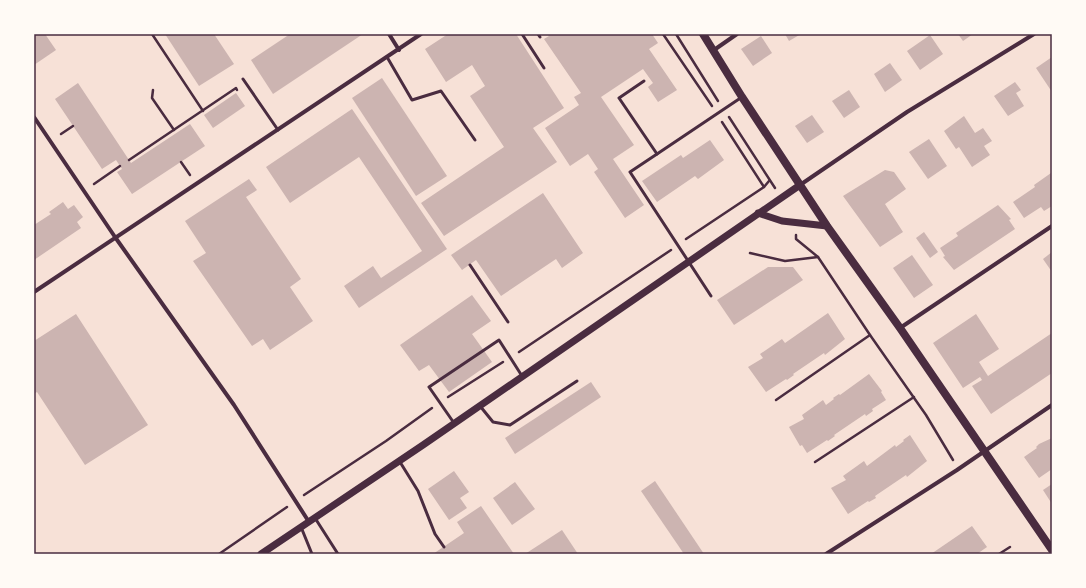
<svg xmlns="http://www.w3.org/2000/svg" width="1086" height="588" font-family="Quicksand,sans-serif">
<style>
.building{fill:#ccb4b1}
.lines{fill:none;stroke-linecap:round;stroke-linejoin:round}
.path{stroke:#4a2c40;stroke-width:2.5}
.service{stroke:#4a2c40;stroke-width:3}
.minor{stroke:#4a2c40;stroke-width:4}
.tertiary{stroke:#4a2c40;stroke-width:7}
.secondary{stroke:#4a2c40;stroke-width:8}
.neatline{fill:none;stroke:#4a2c40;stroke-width:1.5}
</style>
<rect width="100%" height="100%" fill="#f7e1d7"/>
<g class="building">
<path d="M 34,34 L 45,34 L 56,50 L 34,65 Z"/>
<path d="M 165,34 L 214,34 L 234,64 L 199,86 Z"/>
<path d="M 290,34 L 363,34 L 273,94 L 251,60 Z"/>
<path d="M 448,34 L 516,34 L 564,108 L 533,128 L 557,162 L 444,236 L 421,203 L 504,147 L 470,96 L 485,86 L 472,65 L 446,82 L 425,49 Z"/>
<path d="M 547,34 L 652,34 L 658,43 L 649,49 L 677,90 L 658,102 L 648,87 L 653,83 L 643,69 L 601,97 L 634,145 L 613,159 L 644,205 L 625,218 L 594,172 L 598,169 L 588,154 L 570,166 L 545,128 L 579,105 L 574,97 L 581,93 L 544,39 L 549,36 Z"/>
<path d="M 785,34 L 801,34 L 789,41 Z"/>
<path d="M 958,34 L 973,34 L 963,41 Z"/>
<path d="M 930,35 L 943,54 L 920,70 L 907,51 Z"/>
<path d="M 761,36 L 772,53 L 753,66 L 741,49 Z"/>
<path d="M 1052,57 L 1052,92 L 1036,68 Z"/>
<path d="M 890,63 L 902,80 L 885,92 L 874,74 Z"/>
<path d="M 382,78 L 447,176 L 416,196 L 352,98 Z"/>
<path d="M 1015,82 L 1021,90 L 1016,93 L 1024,106 L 1008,116 L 994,96 Z"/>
<path d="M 78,83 L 131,163 L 190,124 L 205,146 L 132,194 L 117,172 L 122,169 L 116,160 L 102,169 L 55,99 Z"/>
<path d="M 849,90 L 860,107 L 844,118 L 832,101 Z"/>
<path d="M 236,93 L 245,106 L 213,128 L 204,115 Z"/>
<path d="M 352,109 L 447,249 L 359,308 L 344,286 L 373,266 L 381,278 L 422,251 L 359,157 L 290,203 L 266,167 Z"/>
<path d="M 812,115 L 824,132 L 807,143 L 795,126 Z"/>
<path d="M 964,116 L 975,133 L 983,128 L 992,141 L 984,146 L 990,155 L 972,167 L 959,147 L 956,149 L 944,131 Z"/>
<path d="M 929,139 L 947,166 L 928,179 L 909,152 Z"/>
<path d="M 710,140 L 724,160 L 698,179 L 695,176 L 657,202 L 642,181 L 681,155 L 683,158 Z"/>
<path d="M 885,170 L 894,172 L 906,189 L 885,204 L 903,232 L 880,247 L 843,196 Z"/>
<path d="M 1051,173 L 1052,206 L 1044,211 L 1041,207 L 1024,218 L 1013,202 L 1035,187 L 1034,185 Z"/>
<path d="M 249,179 L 257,190 L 246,197 L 301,279 L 290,287 L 313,321 L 270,350 L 263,339 L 252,346 L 193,261 L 206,253 L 185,221 Z"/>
<path d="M 543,193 L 583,253 L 562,268 L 556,259 L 501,296 L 476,260 L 462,270 L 451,255 Z"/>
<path d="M 63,202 L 68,209 L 74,205 L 83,217 L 77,222 L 81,228 L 34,260 L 34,225 L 51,214 L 49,212 Z"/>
<path d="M 998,205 L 1011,219 L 1009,220 L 1015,229 L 954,270 L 943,257 L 945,256 L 940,248 L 958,236 L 956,233 Z"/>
<path d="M 924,232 L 938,252 L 930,258 L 916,238 Z"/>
<path d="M 1052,252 L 1052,272 L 1043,259 Z"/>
<path d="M 912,255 L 933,285 L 914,298 L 893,268 Z"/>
<path d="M 768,267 L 793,267 L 803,280 L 734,325 L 717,300 Z"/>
<path d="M 472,295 L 491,321 L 472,334 L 492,362 L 449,392 L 429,365 L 419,371 L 400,345 Z"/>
<path d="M 828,313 L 845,339 L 825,355 L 824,353 L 793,374 L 794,375 L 787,380 L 786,379 L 766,392 L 748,367 L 763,358 L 760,354 L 782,339 L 785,343 Z"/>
<path d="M 76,314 L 148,425 L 85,465 L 37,392 L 34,394 L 34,341 Z"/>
<path d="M 976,314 L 999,349 L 979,362 L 988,376 L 1052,333 L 1052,373 L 991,414 L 972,386 L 982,380 L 980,377 L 963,388 L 933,343 Z"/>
<path d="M 869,374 L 882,391 L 881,392 L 886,400 L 872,409 L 873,411 L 866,416 L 865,414 L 834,435 L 835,436 L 828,441 L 827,440 L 807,453 L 802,445 L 800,446 L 789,427 L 804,419 L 802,415 L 823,400 L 826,405 L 834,399 L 833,398 L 839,394 L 840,395 Z"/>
<path d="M 591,382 L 601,397 L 515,454 L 505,438 Z"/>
<path d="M 910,435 L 927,461 L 907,477 L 906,475 L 875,496 L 876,498 L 869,502 L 868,501 L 848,514 L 831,488 L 846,480 L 843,476 L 864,461 L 867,466 L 895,445 L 896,447 L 904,441 L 903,440 Z"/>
<path d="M 1052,438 L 1052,469 L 1039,478 L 1024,457 L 1037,448 L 1036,447 L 1039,444 Z"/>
<path d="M 454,471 L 469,492 L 460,498 L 467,508 L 449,520 L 428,489 Z"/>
<path d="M 655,481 L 704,554 L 684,554 L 641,491 Z"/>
<path d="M 515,482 L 535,509 L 512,525 L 493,498 Z"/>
<path d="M 1052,484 L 1052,504 L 1043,490 Z"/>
<path d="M 481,506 L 514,554 L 433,554 L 464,533 L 457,522 Z"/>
<path d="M 972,526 L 987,547 L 977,554 L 931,554 Z"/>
<path d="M 562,530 L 578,554 L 525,554 Z"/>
</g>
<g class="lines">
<g class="path">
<path d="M 152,34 L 203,111"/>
<path d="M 663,34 L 712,106"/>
<path d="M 676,34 L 718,101"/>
<path d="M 153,90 L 152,98 L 174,130"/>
<path d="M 729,117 L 775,188"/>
<path d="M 722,122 L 764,187"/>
<path d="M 61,134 L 73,126"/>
<path d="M 129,160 L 236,88 L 237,90"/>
<path d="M 181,162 L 190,175"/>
<path d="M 94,184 L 120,166"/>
<path d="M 796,235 L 796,239 L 818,257 L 870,335 L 926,415 L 953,460"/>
<path d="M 686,239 L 764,187 L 769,181"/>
<path d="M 750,253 L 785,261 L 818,257"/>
<path d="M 519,352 L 671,250"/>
<path d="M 448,397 L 503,362"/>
<path d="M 776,400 L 870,335"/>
<path d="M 815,462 L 914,397"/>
<path d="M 304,495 L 386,441 L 432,408"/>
<path d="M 219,554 L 287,507"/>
<path d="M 999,554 L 1010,547"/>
</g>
<g class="service">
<path d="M 522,34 L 544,68"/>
<path d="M 538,34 L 540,37"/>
<path d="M 387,57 L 412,100 L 441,91 L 475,140"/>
<path d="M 243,79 L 278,130"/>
<path d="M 644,81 L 619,98 L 657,154 L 630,172 L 711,296"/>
<path d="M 657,154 L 742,97"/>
<path d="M 470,265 L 508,322"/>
<path d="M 480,406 L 493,422 L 510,425 L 577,381"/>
<path d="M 454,423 L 429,387 L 499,340 L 522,376"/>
<path d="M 400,462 L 418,491 L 435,534 L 444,547"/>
<path d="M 315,518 L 338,554"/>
<path d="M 301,527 L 312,554"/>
</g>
<g class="minor">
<path d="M 389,34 L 399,50"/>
<path d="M 714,50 L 737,34"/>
<path d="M 34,117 L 115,237 L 234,405 L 309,522"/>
<path d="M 800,185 L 907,112 L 1034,34"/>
<path d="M 34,292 L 421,34"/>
<path d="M 900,328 L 1052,226"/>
<path d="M 826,554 L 957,470 L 1052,405"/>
</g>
<g class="tertiary">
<path d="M 758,213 L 782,221 L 827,226"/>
<path d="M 261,554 L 423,445 L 800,185"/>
</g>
<path class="secondary" d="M 703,34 L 742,97 L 827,226 L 900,328 L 1052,550"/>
</g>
<rect width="1086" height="588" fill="none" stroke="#fffaf5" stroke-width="70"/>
<rect x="35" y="35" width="1016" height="518" class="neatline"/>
</svg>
